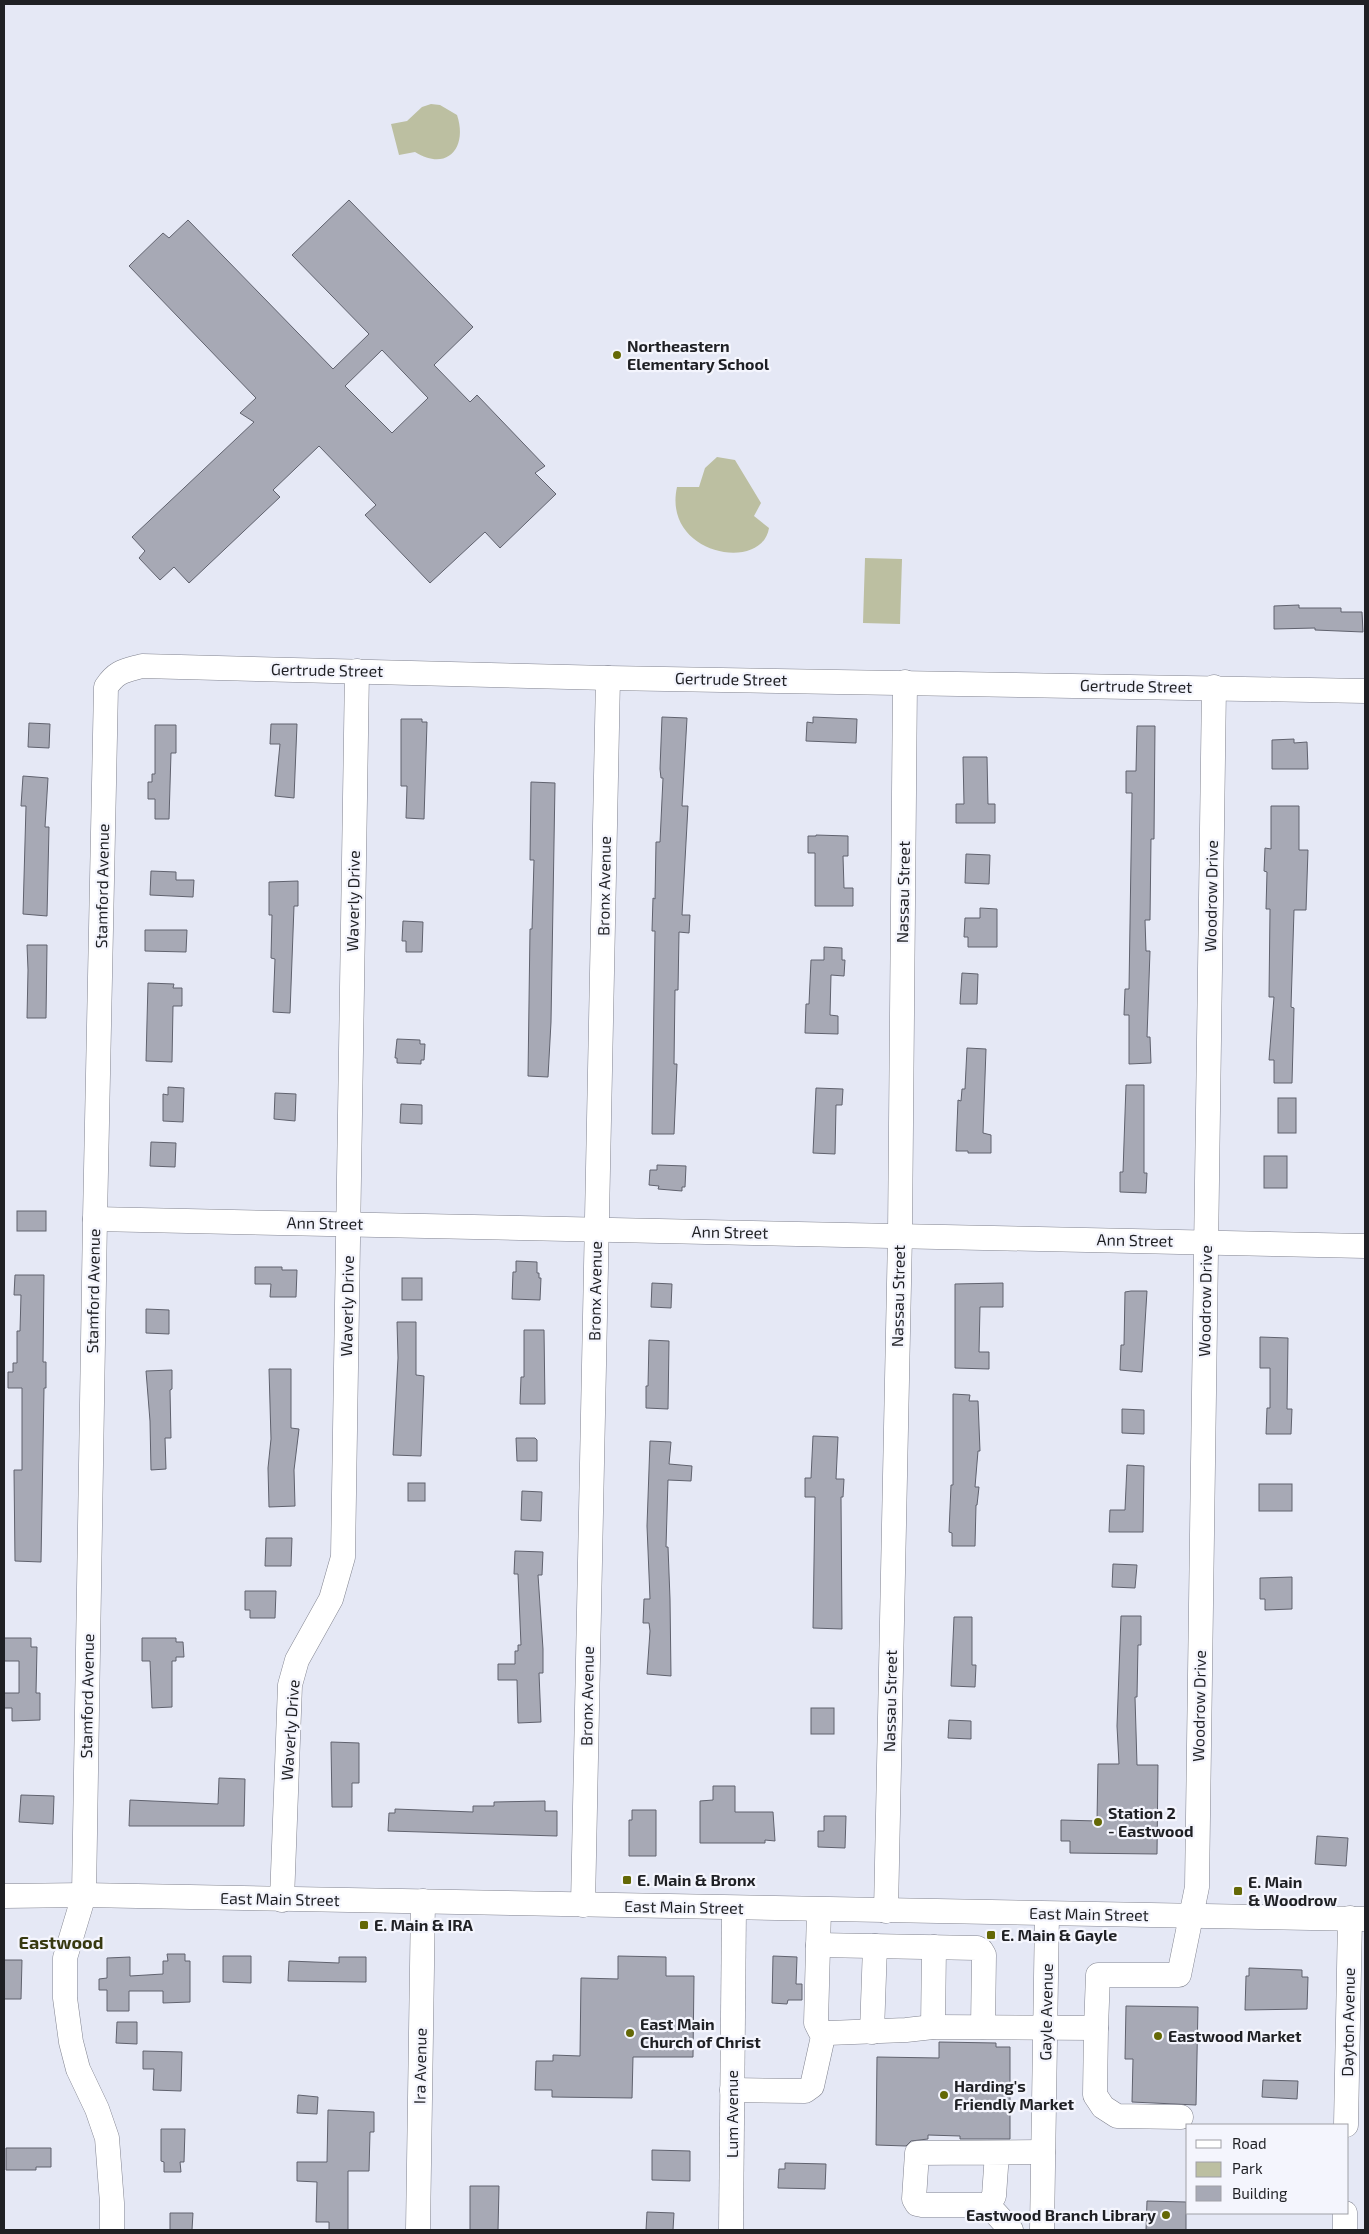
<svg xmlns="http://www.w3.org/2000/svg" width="1369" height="2234" font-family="'Exo 2',sans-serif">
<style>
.green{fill:#bcbfa1}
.building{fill:#a7a9b5;stroke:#60626e;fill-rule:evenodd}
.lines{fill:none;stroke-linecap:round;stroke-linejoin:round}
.minor-casing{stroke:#828490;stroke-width:25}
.minor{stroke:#fff;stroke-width:24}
.poi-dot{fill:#646806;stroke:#f4f5fd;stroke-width:2}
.labels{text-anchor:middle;stroke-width:4.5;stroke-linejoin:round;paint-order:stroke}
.poi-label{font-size:16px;font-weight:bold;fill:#1f2024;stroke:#f4f5fd;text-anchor:start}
.street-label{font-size:16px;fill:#1f2024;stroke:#f4f5fd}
.neighbourhood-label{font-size:18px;font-weight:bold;fill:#373910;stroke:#f4f5fd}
</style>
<rect width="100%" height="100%" fill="#e5e8f5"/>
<g class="green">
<path d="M 431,104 L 440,105 L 457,115 C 468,148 447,172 415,152 L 399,155 L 391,124 L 407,121 L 422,107 Z"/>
<path d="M 717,457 L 735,460 L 761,503 L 754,516 L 769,528 C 762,573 662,555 677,487 L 699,487 L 705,468 Z"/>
<path d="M 865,558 L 902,559 L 900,624 L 863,623 Z"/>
</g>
<g class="building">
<path d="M 349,200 L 473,327 L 434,365 L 470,402 L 477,395 L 545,466 L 535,473 L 556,494 L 500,548 L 485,532 L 430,583 L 365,515 L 376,505 L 319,446 L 273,490 L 280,497 L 189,583 L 174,567 L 160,580 L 139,558 L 145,551 L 132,537 L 254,422 L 240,413 L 256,398 L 129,266 L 163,233 L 169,238 L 188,220 L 333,369 L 369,334 L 292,255 ZM 382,350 L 428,398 L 392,433 L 345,386 Z"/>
<path d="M 1299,605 L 1299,608 L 1341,608 L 1341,612 L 1362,612 L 1363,632 L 1315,630 L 1315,628 L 1274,629 L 1274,606 Z"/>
<path d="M 662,717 L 687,718 L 682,806 L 688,806 L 682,915 L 690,915 L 689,933 L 679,932 L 678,990 L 675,990 L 674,1064 L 677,1064 L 674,1134 L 652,1134 L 655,931 L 652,931 L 653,898 L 655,899 L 656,842 L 660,842 L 663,778 L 661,778 L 660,769 Z"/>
<path d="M 813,717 L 857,719 L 856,743 L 806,741 L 807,722 L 813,723 Z"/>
<path d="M 401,719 L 422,719 L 422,722 L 427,722 L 424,819 L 406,818 L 407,786 L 401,786 Z"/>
<path d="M 29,723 L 50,724 L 49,748 L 28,747 Z"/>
<path d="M 271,724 L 297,724 L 294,798 L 275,796 L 280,744 L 270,744 Z"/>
<path d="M 155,725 L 176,725 L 176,753 L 171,753 L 169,819 L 155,819 L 155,799 L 148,799 L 148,782 L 152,782 L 152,774 L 155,774 Z"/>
<path d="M 1137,726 L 1155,726 L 1154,839 L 1151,839 L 1150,920 L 1145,920 L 1146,951 L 1150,951 L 1147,1037 L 1150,1037 L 1151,1063 L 1129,1064 L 1129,1015 L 1124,1015 L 1125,989 L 1129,989 L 1132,793 L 1126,793 L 1126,771 L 1136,771 Z"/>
<path d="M 1294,739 L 1294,743 L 1307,742 L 1308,769 L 1272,769 L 1272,740 Z"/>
<path d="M 963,757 L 987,757 L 988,804 L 995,804 L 995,823 L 956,823 L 956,804 L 964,804 Z"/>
<path d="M 23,776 L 48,778 L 45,827 L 49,827 L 47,916 L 23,914 L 26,806 L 21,806 Z"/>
<path d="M 531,782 L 555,783 L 551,1022 L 548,1077 L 528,1076 L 530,929 L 532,929 L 534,860 L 530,860 Z"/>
<path d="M 1271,806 L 1299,806 L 1299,850 L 1308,850 L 1306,910 L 1294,910 L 1291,1007 L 1294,1008 L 1292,1083 L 1274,1083 L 1274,1060 L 1269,1060 L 1274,997 L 1269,997 L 1270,909 L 1266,909 L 1267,872 L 1264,871 L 1265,848 L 1271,849 Z"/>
<path d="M 816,835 L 848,836 L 848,856 L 843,856 L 844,888 L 853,888 L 853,906 L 815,906 L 815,853 L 808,853 L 808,836 L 816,836 Z"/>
<path d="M 966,854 L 990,855 L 989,884 L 965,883 Z"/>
<path d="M 151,871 L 176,872 L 176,880 L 194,880 L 193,897 L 150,895 Z"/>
<path d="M 298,881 L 298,906 L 294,906 L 290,1013 L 273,1012 L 275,959 L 271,958 L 272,915 L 269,915 L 269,882 Z"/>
<path d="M 980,908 L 997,909 L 997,947 L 968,947 L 968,937 L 964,937 L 965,918 L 980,918 Z"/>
<path d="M 403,921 L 423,922 L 422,952 L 406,952 L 406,941 L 402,941 Z"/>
<path d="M 145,930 L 187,930 L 186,952 L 145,951 Z"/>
<path d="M 27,945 L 47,945 L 46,1018 L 27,1018 L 28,970 Z"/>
<path d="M 824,947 L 842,948 L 842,960 L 845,960 L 844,976 L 831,975 L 830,1015 L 838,1016 L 838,1034 L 805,1033 L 806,1004 L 809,1004 L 811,960 L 824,960 Z"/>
<path d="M 962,973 L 978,974 L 977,1004 L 960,1004 Z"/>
<path d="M 148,983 L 174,984 L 173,988 L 182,988 L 182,1006 L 173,1006 L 172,1062 L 146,1061 Z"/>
<path d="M 397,1039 L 420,1040 L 420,1044 L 425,1044 L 424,1060 L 421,1060 L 421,1064 L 397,1063 L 397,1058 L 395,1058 Z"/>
<path d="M 967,1048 L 986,1049 L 983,1133 L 991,1135 L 991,1153 L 968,1153 L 968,1151 L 956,1151 L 958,1100 L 961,1101 L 962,1089 L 965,1089 Z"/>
<path d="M 1126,1085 L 1144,1085 L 1144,1173 L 1147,1173 L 1146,1193 L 1120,1192 L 1120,1172 L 1123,1172 Z"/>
<path d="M 168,1087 L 184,1088 L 183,1122 L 163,1121 L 163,1094 L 168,1095 Z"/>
<path d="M 816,1088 L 843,1089 L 842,1105 L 836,1105 L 835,1154 L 813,1153 Z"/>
<path d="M 275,1093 L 296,1094 L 295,1121 L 274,1119 Z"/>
<rect x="1278" y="1098" width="18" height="35"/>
<path d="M 401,1104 L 422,1105 L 422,1124 L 400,1123 Z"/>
<path d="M 151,1142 L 176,1143 L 175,1167 L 150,1166 Z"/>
<rect x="1264" y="1156" width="23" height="32"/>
<path d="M 657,1165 L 686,1166 L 685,1187 L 682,1187 L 682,1191 L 658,1189 L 659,1186 L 649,1185 L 650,1170 L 657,1170 Z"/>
<rect x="17" y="1211" width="29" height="20"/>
<path d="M 516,1261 L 537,1262 L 537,1273 L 539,1273 L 539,1278 L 541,1278 L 540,1300 L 512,1299 L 513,1272 L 516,1272 Z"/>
<path d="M 255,1267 L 282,1267 L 282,1270 L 297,1270 L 296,1297 L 270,1297 L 271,1284 L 255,1284 Z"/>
<path d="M 15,1275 L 44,1275 L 43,1362 L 46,1362 L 46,1388 L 44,1388 L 41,1562 L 15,1561 L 14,1470 L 22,1470 L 22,1388 L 8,1388 L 8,1372 L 13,1372 L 13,1363 L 17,1363 L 17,1331 L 20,1331 L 21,1295 L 14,1295 Z"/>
<rect x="402" y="1278" width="20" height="22"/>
<path d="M 652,1283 L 672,1284 L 671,1308 L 651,1307 Z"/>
<path d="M 1003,1283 L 1003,1307 L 980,1307 L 979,1352 L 989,1352 L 989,1369 L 955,1368 L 955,1284 Z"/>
<path d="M 1131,1291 L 1147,1291 L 1142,1372 L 1120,1370 L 1121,1345 L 1124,1345 L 1125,1292 Z"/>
<path d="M 146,1309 L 169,1310 L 169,1334 L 146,1333 Z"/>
<path d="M 397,1322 L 416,1322 L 416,1375 L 424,1376 L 421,1456 L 393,1455 L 398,1358 Z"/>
<path d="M 524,1330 L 544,1330 L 545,1404 L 520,1404 L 521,1377 L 524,1377 Z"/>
<path d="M 1260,1337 L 1288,1338 L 1287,1409 L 1292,1409 L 1291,1434 L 1266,1434 L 1267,1408 L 1270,1408 L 1270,1368 L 1260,1368 Z"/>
<path d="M 649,1340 L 669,1341 L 668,1409 L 646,1408 L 646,1386 L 648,1386 Z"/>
<path d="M 269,1369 L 291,1369 L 291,1428 L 299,1429 L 294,1470 L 295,1506 L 269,1507 L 268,1468 L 271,1439 Z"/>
<path d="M 172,1370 L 172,1389 L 170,1390 L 171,1438 L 165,1438 L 166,1469 L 151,1470 L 150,1421 L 146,1371 Z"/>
<path d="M 953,1394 L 970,1395 L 969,1401 L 978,1401 L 980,1451 L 978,1451 L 975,1487 L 979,1487 L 977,1505 L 976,1505 L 975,1546 L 952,1546 L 952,1533 L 949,1532 L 951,1485 L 953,1485 Z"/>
<path d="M 1122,1409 L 1144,1410 L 1144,1434 L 1122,1433 Z"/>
<path d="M 813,1436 L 838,1437 L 836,1479 L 844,1479 L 843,1497 L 841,1497 L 842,1629 L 813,1628 L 815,1497 L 805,1497 L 805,1478 L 811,1478 Z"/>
<path d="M 516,1438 L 535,1438 L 537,1440 L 537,1461 L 517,1461 Z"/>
<path d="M 650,1441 L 671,1442 L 669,1464 L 692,1466 L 691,1481 L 668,1480 L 666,1547 L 668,1547 L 670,1599 L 671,1676 L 647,1674 L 650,1631 L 649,1623 L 643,1623 L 644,1599 L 650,1599 L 647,1526 Z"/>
<path d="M 1127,1465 L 1144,1466 L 1143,1532 L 1109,1532 L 1110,1510 L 1125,1510 Z"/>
<rect x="408" y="1483" width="17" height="18"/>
<rect x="1259" y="1484" width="33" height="27"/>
<path d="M 522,1491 L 542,1492 L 541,1521 L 521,1520 Z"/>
<path d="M 266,1538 L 292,1538 L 291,1566 L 265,1566 Z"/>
<path d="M 515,1551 L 543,1552 L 542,1575 L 538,1575 L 543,1649 L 543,1673 L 539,1673 L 541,1722 L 518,1723 L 517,1680 L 498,1680 L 498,1664 L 515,1664 L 515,1651 L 518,1651 L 518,1645 L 521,1645 L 518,1574 L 514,1574 Z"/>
<path d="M 1113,1564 L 1137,1565 L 1135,1588 L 1112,1587 Z"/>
<path d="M 1292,1577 L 1292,1609 L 1265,1610 L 1265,1599 L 1260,1599 L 1260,1578 Z"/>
<path d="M 245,1591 L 276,1591 L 275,1618 L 250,1618 L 250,1610 L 245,1610 Z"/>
<path d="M 1121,1616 L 1141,1616 L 1141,1645 L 1138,1645 L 1137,1697 L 1135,1697 L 1137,1765 L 1158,1765 L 1157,1854 L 1070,1853 L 1070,1841 L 1061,1841 L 1061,1820 L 1097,1821 L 1098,1764 L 1119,1764 L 1117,1726 Z"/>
<path d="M 954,1617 L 972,1617 L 972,1665 L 976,1665 L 975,1687 L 951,1686 Z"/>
<path d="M 4,1638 L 31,1638 L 31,1647 L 37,1647 L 36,1693 L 40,1693 L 40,1720 L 12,1721 L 12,1708 L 4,1708 L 4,1693 L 19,1693 L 19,1661 L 4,1661 Z"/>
<path d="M 142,1638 L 176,1638 L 176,1642 L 183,1642 L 184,1657 L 176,1657 L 176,1661 L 172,1661 L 172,1707 L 152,1708 L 150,1661 L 142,1661 Z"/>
<rect x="811" y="1708" width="23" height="26"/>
<path d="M 949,1720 L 971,1721 L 971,1739 L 948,1738 Z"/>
<path d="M 331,1742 L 359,1743 L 359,1783 L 352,1783 L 352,1807 L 332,1807 Z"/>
<path d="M 219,1778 L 245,1779 L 244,1826 L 129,1826 L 130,1800 L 218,1804 Z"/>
<path d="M 713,1786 L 735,1786 L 735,1812 L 773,1812 L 775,1841 L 765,1840 L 765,1843 L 700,1843 L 700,1801 L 713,1800 Z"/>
<path d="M 21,1795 L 54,1796 L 53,1824 L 19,1822 Z"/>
<path d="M 545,1801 L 545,1811 L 557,1811 L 557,1836 L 388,1831 L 389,1813 L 395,1813 L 395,1809 L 473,1812 L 473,1806 L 494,1806 L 494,1802 Z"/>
<path d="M 632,1810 L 656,1810 L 656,1856 L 629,1856 L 629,1820 L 632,1820 Z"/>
<path d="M 824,1816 L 846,1816 L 845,1848 L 818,1847 L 818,1831 L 824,1831 Z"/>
<path d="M 1317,1836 L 1348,1838 L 1346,1866 L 1315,1864 Z"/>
<path d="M 167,1954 L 185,1954 L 185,1961 L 190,1961 L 190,2002 L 163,2003 L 163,1991 L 129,1991 L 129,2011 L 107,2011 L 107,1990 L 99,1990 L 99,1979 L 107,1978 L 107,1958 L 130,1957 L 130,1976 L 163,1974 L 163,1961 L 168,1961 Z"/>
<path d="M 223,1956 L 251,1956 L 251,1983 L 223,1982 Z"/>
<path d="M 618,1956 L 666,1957 L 666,1976 L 694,1976 L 693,2057 L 633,2057 L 632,2098 L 552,2097 L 552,2090 L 535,2090 L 536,2061 L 553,2061 L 553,2055 L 580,2056 L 581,1978 L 618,1979 Z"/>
<path d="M 773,1956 L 797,1957 L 796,1984 L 802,1984 L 802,2000 L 788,2000 L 787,2004 L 772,2003 Z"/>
<path d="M 339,1957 L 366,1957 L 366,1982 L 288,1981 L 289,1961 L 339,1963 Z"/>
<path d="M 4,1960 L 22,1960 L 21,1999 L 4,1999 Z"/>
<path d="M 1249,1968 L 1302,1970 L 1302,1977 L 1308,1977 L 1307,2009 L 1245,2010 L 1246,1976 L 1249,1976 Z"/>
<path d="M 1126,2006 L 1198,2007 L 1196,2105 L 1132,2102 L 1133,2059 L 1125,2059 Z"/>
<path d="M 117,2022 L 137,2022 L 137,2044 L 116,2043 Z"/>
<path d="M 939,2042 L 996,2043 L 996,2047 L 1010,2047 L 1010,2139 L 960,2139 L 960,2136 L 928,2135 L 928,2139 L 911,2141 L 906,2146 L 876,2145 L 877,2057 L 939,2058 Z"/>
<path d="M 143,2051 L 182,2052 L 181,2091 L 153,2090 L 154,2069 L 143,2069 Z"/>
<path d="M 1263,2080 L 1298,2081 L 1297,2099 L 1262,2097 Z"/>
<path d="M 298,2095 L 318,2097 L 317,2114 L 297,2113 Z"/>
<path d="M 328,2110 L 374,2112 L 374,2132 L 370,2132 L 369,2171 L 348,2171 L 348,2230 L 329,2230 L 329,2222 L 316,2222 L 317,2182 L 297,2181 L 297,2162 L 327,2162 Z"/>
<path d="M 161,2129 L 185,2129 L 184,2162 L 180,2162 L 181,2172 L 164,2172 L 164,2162 L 161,2161 Z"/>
<path d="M 6,2148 L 51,2148 L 51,2167 L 36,2167 L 36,2170 L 6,2170 Z"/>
<path d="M 652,2150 L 690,2151 L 690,2181 L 652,2180 Z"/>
<path d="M 785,2163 L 826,2164 L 825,2189 L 778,2188 L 779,2169 L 785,2169 Z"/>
<path d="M 470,2186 L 499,2186 L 498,2230 L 470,2230 Z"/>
<path d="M 1147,2201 L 1186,2202 L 1186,2230 L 1146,2230 Z"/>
<path d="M 647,2212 L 674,2213 L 673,2230 L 646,2230 Z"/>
<path d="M 170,2213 L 193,2213 L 192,2230 L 170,2230 Z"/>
</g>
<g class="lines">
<defs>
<g id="minor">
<path d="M 95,1219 L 1365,1246"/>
<path d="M 4,1896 L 84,1895 L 1365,1919"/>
<path d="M 282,1900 L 290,1685 L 297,1660 L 331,1599 L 343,1557 L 357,671"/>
<path d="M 583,1905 L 608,678"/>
<path d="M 819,1910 L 816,2023 L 820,2031 L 828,2033 L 906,2030 L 933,2027 L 1096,2028 L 1098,1975 L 1179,1975 L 1197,1887 L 1214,687"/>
<path d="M 886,1911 L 900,1235 L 905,682"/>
<path d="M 818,1945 L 977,1948 L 981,1950 L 984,1955 L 983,2027"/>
<path d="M 933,2027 L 934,1947"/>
<path d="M 1096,2028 L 1095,2095 L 1103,2107 L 1117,2116 L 1181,2117"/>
<path d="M 872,2032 L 875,1946"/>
<path d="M 732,2090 L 805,2091 L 812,2086 L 824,2032"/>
<path d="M 1346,2125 L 1350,1918"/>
<path d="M 997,2153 L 994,2196 L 988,2205 L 922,2205 L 917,2204 L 914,2199 L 917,2153 L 1043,2152"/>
<path d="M 988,2205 L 1011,2230"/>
<path d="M 112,2230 L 112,2203 L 107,2138 L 97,2109 L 78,2069 L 71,2042 L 65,1998 L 65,1958 L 84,1895 L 95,1219 L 106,687 C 117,671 124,671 142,666 L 608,678 L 1365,691"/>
<path d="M 418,2230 L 423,1901"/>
<path d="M 731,2230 L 734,1908"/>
<path d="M 1042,2230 L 1047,1914"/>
<path d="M 1345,2230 L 1345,2213"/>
</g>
</defs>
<use href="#minor" class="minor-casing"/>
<use href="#minor" class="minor"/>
</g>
<g class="poi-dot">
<circle cx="617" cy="355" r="5"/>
<circle cx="1098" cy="1822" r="5"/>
<rect x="622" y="1875" width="10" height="10" rx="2.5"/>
<rect x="1233" y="1886" width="10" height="10" rx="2.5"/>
<rect x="359" y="1920" width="10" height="10" rx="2.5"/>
<rect x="986" y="1930" width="10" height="10" rx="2.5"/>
<circle cx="630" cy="2033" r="5"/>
<circle cx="1158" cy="2036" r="5"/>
<circle cx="944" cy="2095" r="5"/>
<circle cx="1166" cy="2215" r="5"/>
</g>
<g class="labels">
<g class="poi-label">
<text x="627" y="352">Northeastern<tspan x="627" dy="18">Elementary School</tspan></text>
<text x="1108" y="1819">Station 2<tspan x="1108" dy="18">- Eastwood</tspan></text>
<text x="637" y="1886">E. Main &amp; Bronx</text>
<text x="1248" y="1888">E. Main<tspan x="1248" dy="18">&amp; Woodrow</tspan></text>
<text x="374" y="1931">E. Main &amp; IRA</text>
<text x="1001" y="1941">E. Main &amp; Gayle</text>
<text x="640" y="2030">East Main<tspan x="640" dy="18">Church of Christ</tspan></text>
<text x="1168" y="2042">Eastwood Market</text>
<text x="954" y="2092">Harding's<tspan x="954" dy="18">Friendly Market</tspan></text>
<text x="1156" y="2221" text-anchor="end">Eastwood Branch Library</text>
</g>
<g class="street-label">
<text transform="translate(327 670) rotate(1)" y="6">Gertrude Street</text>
<text transform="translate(731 679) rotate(1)" y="6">Gertrude Street</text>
<text transform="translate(1136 686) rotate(1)" y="6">Gertrude Street</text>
<text transform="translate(102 886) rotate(-89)" y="6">Stamford Avenue</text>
<text transform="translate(604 886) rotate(-89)" y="6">Bronx Avenue</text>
<text transform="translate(903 892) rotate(-89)" y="6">Nassau Street</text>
<text transform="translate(1211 896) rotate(-89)" y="6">Woodrow Drive</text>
<text transform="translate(353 901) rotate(-89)" y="6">Waverly Drive</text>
<text transform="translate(325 1223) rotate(1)" y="6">Ann Street</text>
<text transform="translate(730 1232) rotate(1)" y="6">Ann Street</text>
<text transform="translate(1135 1240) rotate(1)" y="6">Ann Street</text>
<text transform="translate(93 1291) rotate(-89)" y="6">Stamford Avenue</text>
<text transform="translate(595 1291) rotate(-89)" y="6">Bronx Avenue</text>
<text transform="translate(898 1296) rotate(-89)" y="6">Nassau Street</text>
<text transform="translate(1205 1301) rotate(-89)" y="6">Woodrow Drive</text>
<text transform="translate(347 1306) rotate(-89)" y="6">Waverly Drive</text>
<text transform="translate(87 1696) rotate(-89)" y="6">Stamford Avenue</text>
<text transform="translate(587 1696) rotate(-89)" y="6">Bronx Avenue</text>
<text transform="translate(890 1701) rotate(-89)" y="6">Nassau Street</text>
<text transform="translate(1199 1706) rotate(-89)" y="6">Woodrow Drive</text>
<text transform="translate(290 1730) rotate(-86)" y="6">Waverly Drive</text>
<text transform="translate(280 1899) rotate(1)" y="6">East Main Street</text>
<text transform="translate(684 1907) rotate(1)" y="6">East Main Street</text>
<text transform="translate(1089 1914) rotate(1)" y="6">East Main Street</text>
<text transform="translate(1046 2012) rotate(-89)" y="6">Gayle Avenue</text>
<text transform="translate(1348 2022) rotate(-89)" y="6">Dayton Avenue</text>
<text transform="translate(420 2066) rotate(-89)" y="6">Ira Avenue</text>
<text transform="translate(732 2114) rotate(-90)" y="6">Lum Avenue</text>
</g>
<g class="neighbourhood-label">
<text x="61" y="1949">Eastwood</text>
</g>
</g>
<rect width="1369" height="2234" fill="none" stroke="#1f2024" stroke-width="10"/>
<rect x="1186" y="2124" width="162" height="90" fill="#f4f5fd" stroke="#9fa0a6"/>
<rect x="1196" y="2140" width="25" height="8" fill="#ffffff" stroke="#9fa0a6"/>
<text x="1232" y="2149" font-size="15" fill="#1f2024">Road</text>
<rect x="1196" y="2162" width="25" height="15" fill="#bcbfa1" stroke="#9fa0a6"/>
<text x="1232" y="2174" font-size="15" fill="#1f2024">Park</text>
<rect x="1196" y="2186" width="25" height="15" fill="#a7a9b5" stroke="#9fa0a6"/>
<text x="1232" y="2199" font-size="15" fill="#1f2024">Building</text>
</svg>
